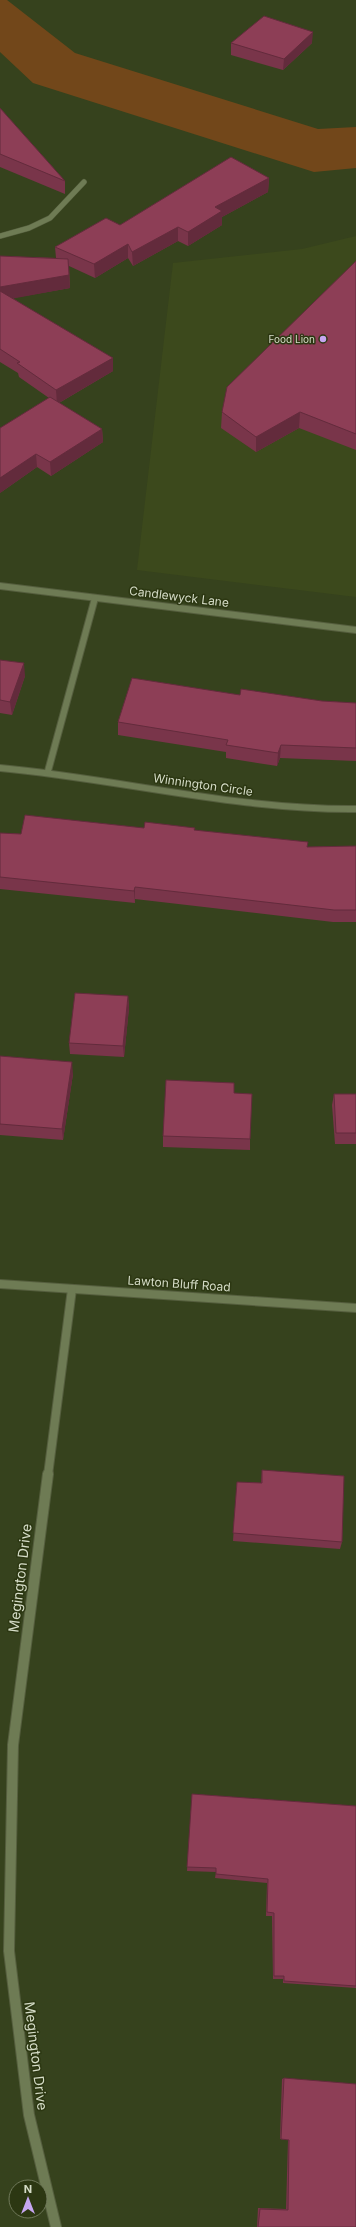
<svg xmlns="http://www.w3.org/2000/svg" width="356" height="2227" font-family="Inter,sans-serif">
<style>
.built{fill:#3c491c}
.green{fill:#72471a}
.lines{fill:none;stroke-linecap:round;stroke-linejoin:round}
.street-far3-casing{stroke:#555e3e;stroke-width:6}
.street-far2-casing{stroke:#555e3e;stroke-width:8}
.street-far1-casing{stroke:#555e3e;stroke-width:10}
.street-casing{stroke:#555e3e;stroke-width:12}
.street-far3{stroke:#6e7b54;stroke-width:5}
.street-far2{stroke:#6e7b54;stroke-width:6}
.street-far1{stroke:#6e7b54;stroke-width:8}
.street{stroke:#6e7b54;stroke-width:10}
.wall{fill:#79354a}
.shaded-wall{fill:#632b3c}
.building{fill:#8d3e56;stroke:#632b3c}
.poi-dot{fill:#c6a6f0;stroke:#2c3712;stroke-width:1.5}
.labels{text-anchor:middle;stroke-width:3;stroke-linejoin:round;paint-order:stroke}
.far-poi-label{font-size:10px;fill:#d5dcc7;stroke:#2c3712;text-anchor:end}
.street-label{font-size:12px;fill:#d5dcc7;stroke:#2c3712}
.near-street-label{font-size:14px;fill:#d5dcc7;stroke:#2c3712}
</style>
<rect width="100%" height="100%" fill="#36421d"/>
<path class="built" d="M 356,236 L 356,597 L 137,570 L 173,263 L 302,249 Z"/>
<path class="green" d="M 0,0 L 7,0 L 75,53 L 318,129 L 356,127 L 356,168 L 314,172 L 33,83 L 0,52 Z"/>
<g class="lines">
<defs>
<path id="street-far3" d="M 0,236 L 29,228 L 50,218 L 84,182"/>
<g id="street-far2">
<path d="M 0,586 L 356,630"/>
<path d="M 0,768 C 119,779 236,810 356,809"/>
<path d="M 48,771 L 95,598"/>
</g>
<g id="street-far1">
<path d="M 0,1284 L 356,1308"/>
<path d="M 48,1475 L 72,1289"/>
</g>
<path id="street" d="M 48,1474 L 13,1745 L 9,1951 L 29,2115 L 56,2227"/>
</defs>
<use href="#street-far3" class="street-far3-casing"/>
<use href="#street-far2" class="street-far2-casing"/>
<use href="#street-far1" class="street-far1-casing"/>
<use href="#street" class="street-casing"/>
<use href="#street-far3" class="street-far3"/>
<use href="#street-far2" class="street-far2"/>
<use href="#street-far1" class="street-far1"/>
<use href="#street" class="street"/>
</g>
<g class="wall">
<path d="M 231,43 L 312,43 L 283,70 L 231,55 Z"/>
<path d="M 0,108 L 65,181 L 65,194 L 0,167 Z"/>
<path d="M 269,178 L 268,192 L 222,217 L 222,225 L 188,246 L 178,241 L 133,266 L 128,258 L 95,278 L 69,266 L 70,288 L 13,298 L 113,371 L 59,403 L 102,429 L 103,442 L 51,476 L 37,467 L 0,493 L 49,398 L 19,377 L 18,373 L 0,362 L 0,256 L 56,258 L 55,247 L 120,225 Z"/>
<path d="M 356,261 L 356,450 L 299,428 L 256,452 L 221,428 L 222,412 Z"/>
<path d="M 0,660 L 25,676 L 12,715 L 0,713 Z"/>
<path d="M 240,695 L 322,701 L 356,703 L 356,761 L 280,758 L 277,766 L 226,758 L 226,752 L 118,735 L 118,722 Z"/>
<path d="M 144,828 L 195,830 L 308,847 L 356,846 L 356,922 L 333,922 L 135,899 L 135,903 L 0,889 L 0,833 L 21,834 Z"/>
<path d="M 128,996 L 129,1008 L 124,1057 L 70,1054 L 69,1043 Z"/>
<path d="M 0,1056 L 73,1074 L 63,1140 L 0,1135 Z"/>
<path d="M 234,1093 L 250,1139 L 250,1150 L 163,1147 L 163,1136 Z"/>
<path d="M 334,1094 L 356,1094 L 356,1144 L 335,1144 L 332,1105 Z"/>
<path d="M 262,1470 L 342,1542 L 340,1549 L 233,1541 L 237,1482 L 261,1483 Z"/>
<path d="M 192,1794 L 356,1806 L 356,1988 L 283,1983 L 283,1979 L 273,1979 L 272,1916 L 266,1916 L 267,1883 L 215,1878 L 216,1872 L 187,1871 Z"/>
<path d="M 284,2078 L 356,2227 L 257,2227 L 258,2208 L 286,2209 L 288,2140 L 280,2139 L 282,2079 Z"/>
</g>
<g class="shaded-wall">
<path d="M 313,32 L 312,43 L 283,70 L 284,59 Z"/>
<path d="M 269,178 L 268,192 L 222,217 L 222,225 L 188,246 L 188,232 L 215,207 Z"/>
<path d="M 178,227 L 178,241 L 133,266 L 132,252 Z"/>
<path d="M 128,244 L 128,258 L 95,278 L 94,264 Z"/>
<path d="M 69,275 L 70,288 L 0,301 L 0,287 Z"/>
<path d="M 113,358 L 113,371 L 57,404 L 56,390 Z"/>
<path d="M 300,412 L 299,428 L 256,452 L 256,437 Z"/>
<path d="M 102,429 L 103,442 L 51,476 L 50,462 Z"/>
<path d="M 36,454 L 37,467 L 0,493 L 0,478 Z"/>
<path d="M 24,663 L 25,676 L 12,715 L 10,702 Z"/>
<path d="M 281,745 L 280,758 L 277,766 L 278,753 Z"/>
<path d="M 135,887 L 135,903 L 134,891 Z"/>
<path d="M 128,996 L 129,1008 L 124,1057 L 123,1046 Z"/>
<path d="M 72,1062 L 73,1074 L 63,1140 L 62,1129 Z"/>
</g>
<g class="building">
<path d="M 264,16 L 313,32 L 284,59 L 231,43 Z"/>
<path d="M 0,108 L 65,181 L 0,154 Z"/>
<path d="M 231,157 L 269,178 L 215,207 L 222,211 L 188,232 L 178,227 L 132,252 L 128,244 L 94,264 L 55,247 L 106,218 L 120,225 Z"/>
<path d="M 0,256 L 68,259 L 69,275 L 0,287 Z"/>
<path d="M 356,261 L 356,434 L 300,412 L 256,437 L 222,412 L 227,387 Z"/>
<path d="M 0,291 L 113,358 L 56,390 L 17,363 L 20,362 L 0,349 Z"/>
<path d="M 50,397 L 102,429 L 50,462 L 36,454 L 0,478 L 0,428 Z"/>
<path d="M 0,660 L 24,663 L 10,702 L 0,700 Z"/>
<path d="M 132,678 L 240,695 L 241,689 L 322,701 L 356,703 L 356,748 L 281,745 L 278,753 L 226,745 L 228,740 L 118,722 Z"/>
<path d="M 25,815 L 144,828 L 145,822 L 195,828 L 194,830 L 308,842 L 307,847 L 356,846 L 356,910 L 334,910 L 135,887 L 134,891 L 0,877 L 0,833 L 21,834 Z"/>
<path d="M 75,993 L 128,996 L 123,1046 L 69,1043 Z"/>
<path d="M 0,1056 L 72,1062 L 62,1129 L 0,1124 Z"/>
<path d="M 166,1080 L 234,1083 L 234,1093 L 252,1094 L 250,1139 L 163,1136 Z"/>
<path d="M 334,1094 L 356,1094 L 356,1133 L 336,1133 Z"/>
<path d="M 262,1470 L 344,1476 L 342,1542 L 233,1533 L 237,1482 L 262,1483 Z"/>
<path d="M 192,1794 L 356,1806 L 356,1986 L 284,1981 L 284,1976 L 274,1976 L 274,1913 L 267,1912 L 268,1879 L 216,1874 L 216,1868 L 187,1867 Z"/>
<path d="M 284,2078 L 356,2084 L 356,2227 L 258,2227 L 260,2209 L 288,2210 L 289,2140 L 281,2139 Z"/>
</g>
<circle class="poi-dot" cx="323" cy="339" r="4"/>
<g class="labels">
<g class="far-poi-label">
<text x="315" y="343">Food Lion</text>
</g>
<g class="street-label">
<text transform="translate(179 597) rotate(7)" y="4">Candlewyck Lane</text>
<text transform="translate(203 785) rotate(8)" y="4">Winnington Circle</text>
<text transform="translate(179 1284) rotate(4)" y="4">Lawton Bluff Road</text>
</g>
<g class="near-street-label">
<text transform="translate(20 1578) rotate(-83)" y="5">Megington Drive</text>
<text transform="translate(36 2056) rotate(83)" y="5">Megington Drive</text>
</g>
</g>
<g transform="translate(28 2199)"><circle r="19" fill="#2c3712" stroke="#70795a"/>
<path d="M0-3L7 15L0 10L-7 15Z" fill="#c6a6f0"/>
<text y="-6" font-size="11" font-weight="bold" text-anchor="middle" fill="#d5dcc7">N</text>
</g>
</svg>
